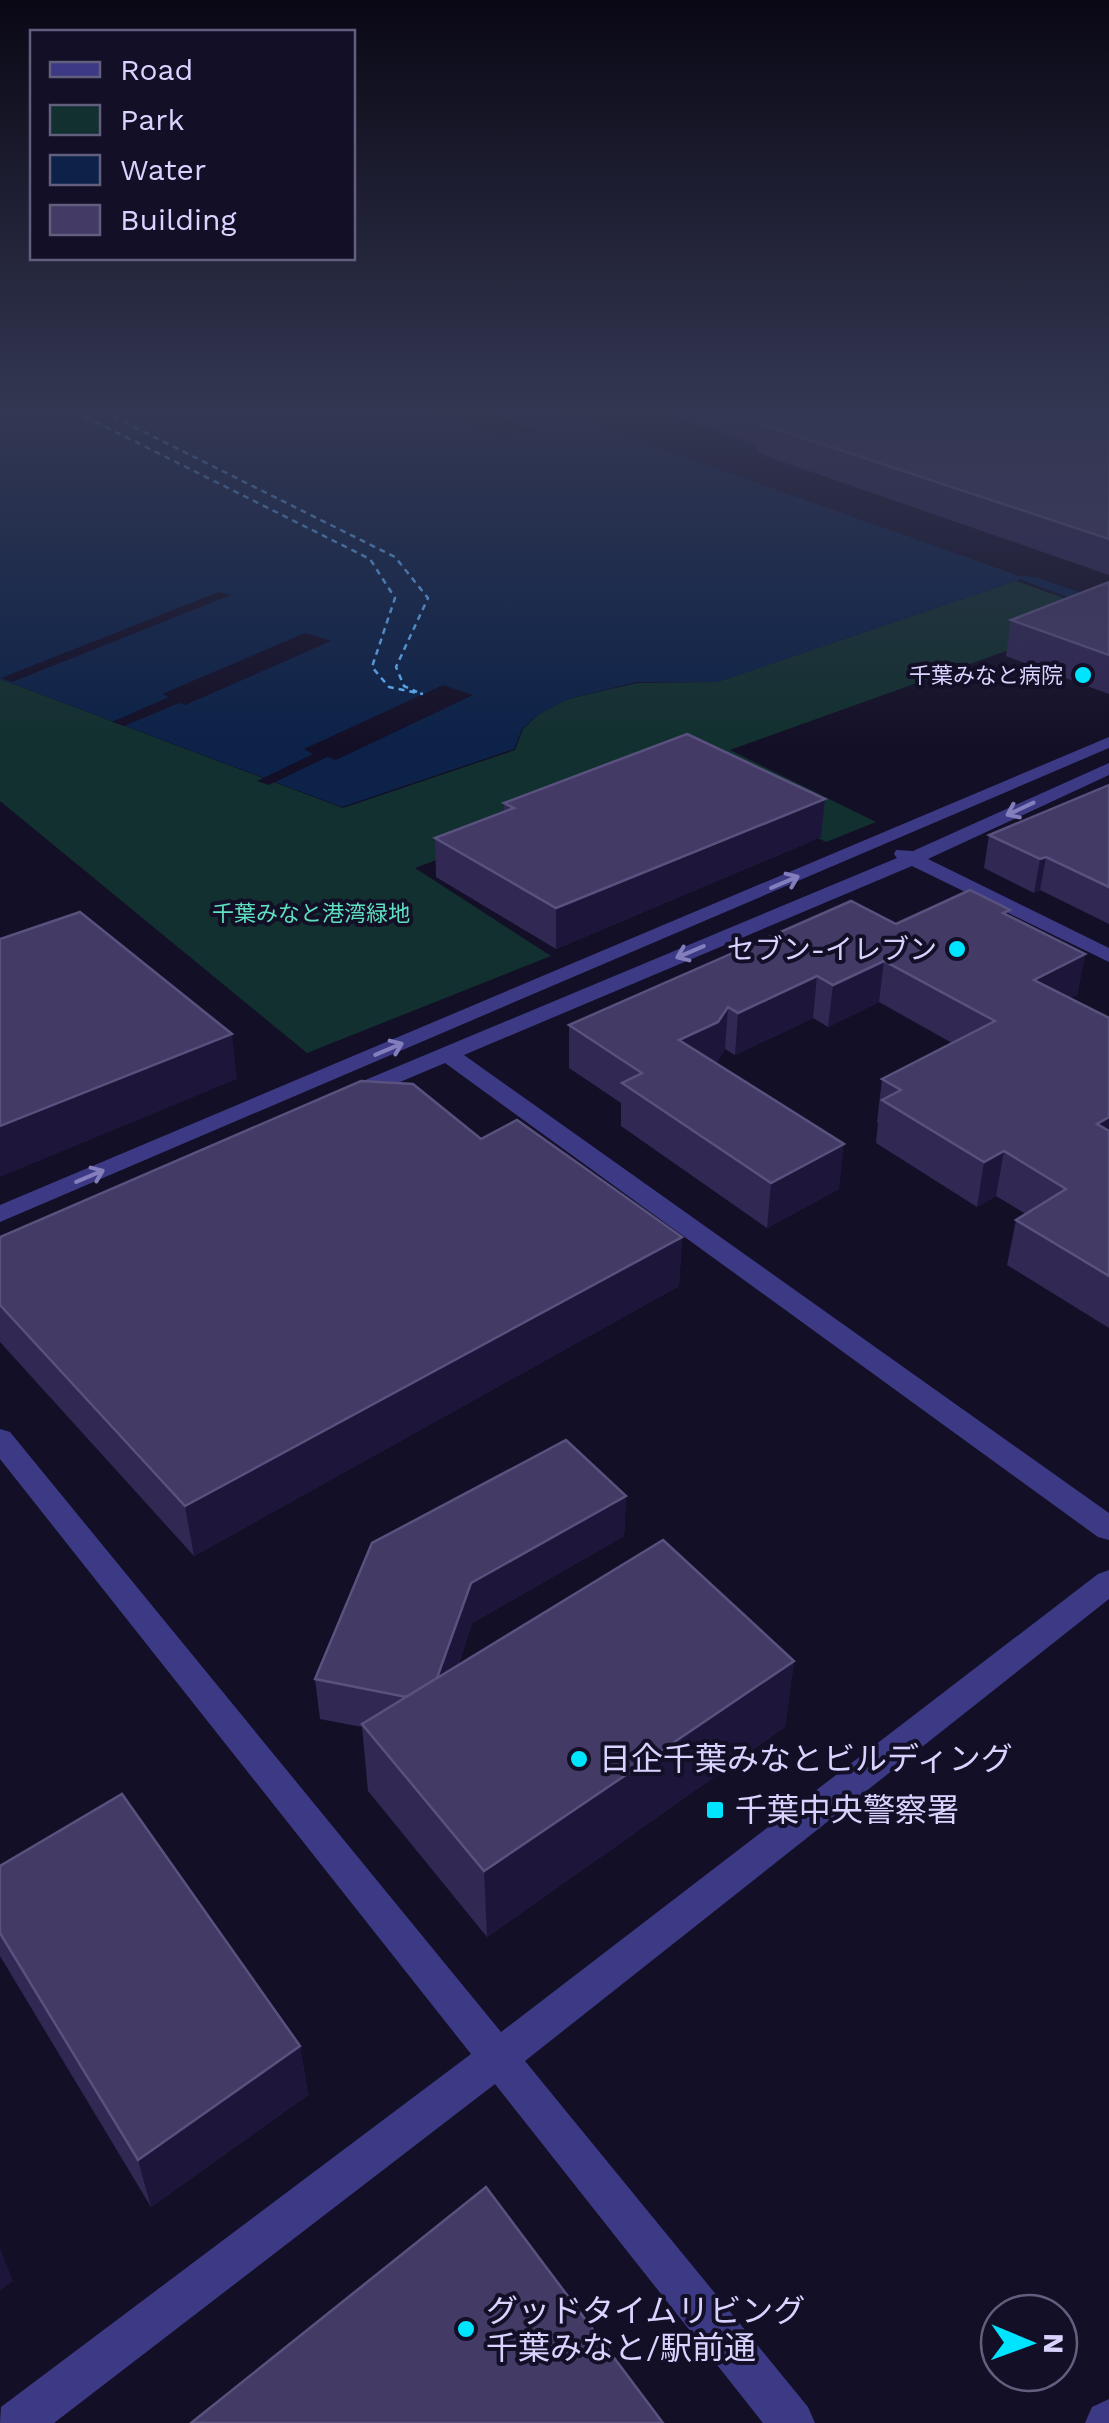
<svg xmlns="http://www.w3.org/2000/svg" width="1109" height="2423" font-family="'Work Sans','Noto Sans JP',sans-serif">
<style>
.green{fill:#12302f}
.water{fill:#0c2248}
.pier{fill:#130f26}
.lines{fill:none;stroke-linecap:round;stroke-linejoin:round}
.stream-far1{stroke:#0c2248;stroke-width:6}
.stream{stroke:#0c2248;stroke-width:8}
.ferry{stroke:#62b6ff;stroke-width:2.5;stroke-dasharray:6 5;stroke-linecap:butt}
.minor{fill:#3d3a85;fill-rule:evenodd}
.wall{fill:#312854}
.shaded-wall{fill:#1d163a}
.building{fill:#433a66;stroke:#5a527e;stroke-width:2.5}
.oneway{stroke:#837fbc}
.poi-dot{fill:#00e5ff;stroke:#130f26;stroke-width:4}
.labels{text-anchor:middle;stroke-width:8;stroke-linejoin:round;paint-order:stroke}
.far-poi-label{font-size:22px;fill:#d9d4ff;stroke:#130f26;text-anchor:end}
.far-park-label{font-size:22px;fill:#5fe0c0;stroke:#130f26}
.poi-label{font-size:28px;fill:#d9d4ff;stroke:#130f26;text-anchor:end}
.near-poi-label{font-size:32px;fill:#d9d4ff;stroke:#130f26;text-anchor:start}
</style>
<rect width="100%" height="100%" fill="#130f26"/>
<path class="green" d="M 1016,581 L 1109,614 L 730,750 L 876,822 L 826,842 L 680,769 L 415,868 L 551,956 L 307,1053 L 0,801 L 0,679 L 343,808 L 515,750 L 523,729 L 539,714 L 568,699 L 637,683 L 717,682 Z"/>
<path class="water" d="M 0,407 L 422,407 L 501,438 L 536,430 L 476,407 L 543,407 L 1025,578 L 718,682 L 637,682 L 568,699 L 539,714 L 522,729 L 514,749 L 342,807 L 0,679 Z"/>
<g class="pier">
<path d="M 219,592 L 231,595 L 12,682 L 1,678 Z"/>
<path d="M 305,633 L 331,641 L 185,705 L 179,703 L 124,726 L 112,722 L 169,697 L 162,694 Z"/>
<path d="M 443,685 L 473,695 L 336,760 L 327,757 L 269,785 L 257,781 L 313,754 L 304,749 Z"/>
</g>
<g class="lines">
<path class="stream-far1" d="M 1025,578 L 1042,584"/>
<path class="stream" d="M 1035,581 L 1109,607"/>
<g class="ferry">
<path d="M 66,407 L 370,559 L 395,598 L 372,667 L 389,687 L 423,694"/>
<path d="M 94,407 L 395,557 L 428,598 L 396,667 L 404,686 L 417,692"/>
</g>
<g class="minor">
<path d="M 1109,737 L 1109,748 L 0,1222 L 0,1205 Z"/>
<path d="M 1109,763 L 1109,775 L 928,859 L 1109,948 L 1109,962 L 912,866 L 464,1055 L 1109,1513 L 1109,1540 L 1098,1537 L 445,1063 L 355,1101 L 347,1103 L 335,1096 L 339,1091 L 897,858 L 894,854 L 896,850 L 913,851 Z"/>
<path d="M 0,1429 L 10,1432 L 501,2032 L 1098,1574 L 1109,1570 L 1109,1599 L 525,2061 L 808,2407 L 815,2423 L 763,2423 L 495,2084 L 54,2423 L 0,2423 L 1,2407 L 471,2054 L 0,1459 Z"/>
<path d="M 1109,2399 L 1109,2423 L 1085,2423 L 1092,2407 Z"/>
</g>
</g>
<g class="wall">
<path d="M 647,407 L 1080,407 L 1109,415 L 1109,575 L 757,453 L 757,445 Z"/>
<path d="M 1109,582 L 1109,694 L 1006,656 L 1011,620 Z"/>
<path d="M 1109,785 L 1109,924 L 1040,890 L 1034,893 L 984,868 L 989,835 Z"/>
<path d="M 504,803 L 821,837 L 556,949 L 436,877 L 435,838 L 504,812 Z"/>
<path d="M 1009,916 L 1085,954 L 1077,995 L 1070,998 L 1109,1018 L 1109,1328 L 1007,1265 L 1016,1220 L 1026,1214 L 996,1196 L 977,1207 L 876,1143 L 878,1123 L 877,1122 L 882,1079 L 952,1043 L 879,1002 L 828,1027 L 813,1018 L 735,1055 L 725,1049 L 716,1063 L 839,1189 L 767,1228 L 621,1126 L 621,1103 L 569,1068 L 569,1025 L 896,924 Z"/>
<path d="M 481,1139 L 682,1237 L 679,1286 L 194,1556 L 0,1342 L 0,1237 Z"/>
<path d="M 626,1496 L 624,1536 L 472,1623 L 458,1665 L 794,1661 L 785,1727 L 487,1937 L 368,1791 L 362,1727 L 320,1719 L 315,1679 Z"/>
<path d="M 0,1866 L 300,2046 L 308,2095 L 151,2207 L 0,1956 Z"/>
</g>
<g class="shaded-wall">
<path d="M 825,799 L 821,837 L 556,949 L 556,908 Z"/>
<path d="M 1046,857 L 1040,890 L 1034,893 L 1040,859 Z"/>
<path d="M 1085,954 L 1077,995 L 1026,1021 L 1034,980 Z"/>
<path d="M 884,961 L 879,1002 L 828,1027 L 833,985 Z"/>
<path d="M 817,976 L 813,1018 L 735,1055 L 738,1013 Z"/>
<path d="M 728,1007 L 725,1049 L 715,1065 L 679,1040 Z"/>
<path d="M 232,1034 L 237,1079 L 0,1177 L 0,1126 Z"/>
<path d="M 1109,1117 L 1109,1155 L 1097,1124 Z"/>
<path d="M 844,1144 L 839,1189 L 767,1228 L 771,1183 Z"/>
<path d="M 1004,1151 L 996,1196 L 977,1207 L 984,1162 Z"/>
<path d="M 682,1237 L 679,1286 L 194,1556 L 185,1506 Z"/>
<path d="M 626,1496 L 624,1536 L 472,1623 L 431,1741 L 429,1701 L 471,1583 Z"/>
<path d="M 794,1661 L 785,1727 L 487,1937 L 484,1871 Z"/>
<path d="M 300,2046 L 308,2095 L 151,2207 L 138,2160 Z"/>
<path d="M 0,2248 L 13,2281 L 0,2291 Z"/>
</g>
<g class="building">
<path d="M 735,407 L 1080,407 L 1109,415 L 1109,539 L 758,423 L 773,420 Z"/>
<path d="M 1109,582 L 1109,655 L 1011,620 Z"/>
<path d="M 687,734 L 825,799 L 556,908 L 435,838 L 514,808 L 504,803 Z"/>
<path d="M 1109,785 L 1109,887 L 1046,857 L 1040,859 L 989,835 Z"/>
<path d="M 970,890 L 1010,910 L 1003,913 L 1085,954 L 1034,980 L 1109,1018 L 1109,1117 L 1097,1124 L 1109,1131 L 1109,1276 L 1016,1220 L 1066,1189 L 1004,1151 L 984,1162 L 882,1100 L 901,1090 L 882,1079 L 995,1021 L 884,961 L 833,985 L 817,976 L 738,1013 L 728,1007 L 718,1022 L 679,1040 L 844,1144 L 771,1183 L 622,1083 L 642,1073 L 569,1025 L 851,901 L 896,924 Z"/>
<path d="M 80,912 L 232,1034 L 0,1126 L 0,939 Z"/>
<path d="M 361,1081 L 413,1084 L 481,1139 L 517,1120 L 682,1237 L 185,1506 L 0,1305 L 0,1237 Z"/>
<path d="M 566,1440 L 626,1496 L 471,1583 L 437,1678 L 406,1697 L 315,1679 L 372,1543 Z"/>
<path d="M 663,1540 L 794,1661 L 484,1871 L 362,1724 Z"/>
<path d="M 122,1794 L 300,2046 L 138,2160 L 0,1933 L 0,1866 Z"/>
<path d="M 486,2187 L 663,2423 L 191,2423 Z"/>
</g>
<defs><path id="oneway-shaft" d="M-6 0H5M1.5-3L5.5 0L1.5 3" fill="none" stroke-width="1.6" stroke-linecap="round" stroke-linejoin="round" transform="scale(2.5)"/></defs>
<g class="oneway">
<use href="#oneway-shaft" transform="translate(1020 809) rotate(155)"/>
<use href="#oneway-shaft" transform="translate(785 882) rotate(-23)"/>
<use href="#oneway-shaft" transform="translate(690 952) rotate(157)"/>
<use href="#oneway-shaft" transform="translate(389 1049) rotate(-23)"/>
<use href="#oneway-shaft" transform="translate(90 1176) rotate(-23)"/>
</g>
<linearGradient id="sky" x2="0" y2="1"><stop stop-color="#0a0815"/><stop offset="0.55" stop-color="#333752"/><stop offset="1" stop-color="#333752" stop-opacity="0"/></linearGradient>
<rect width="1109" height="746" fill="url(#sky)"/>
<g class="poi-dot">
<circle cx="1083" cy="675" r="10"/>
<circle cx="957" cy="949" r="10"/>
<circle cx="579" cy="1759" r="10"/>
<rect x="705" y="1800" width="20" height="20" rx="5"/>
<circle cx="466" cy="2329" r="10"/>
</g>
<g class="labels">
<g class="far-poi-label">
<text x="1063" y="683">千葉みなと病院</text>
</g>
<g class="far-park-label">
<text x="311" y="921">千葉みなと港湾緑地</text>
</g>
<g class="poi-label">
<text x="937" y="959">セブン-イレブン</text>
</g>
<g class="near-poi-label">
<text x="599" y="1770">日企千葉みなとビルディング</text>
<text x="735" y="1821">千葉中央警察署</text>
<text x="486" y="2322">グッドタイムリビング<tspan x="486" dy="37">千葉みなと/駅前通</tspan></text>
</g>
</g>
<rect x="30" y="30" width="325" height="230" fill="#130f26" stroke="#625e7d" stroke-width="2.5"/>
<rect x="50" y="62" width="50" height="15" fill="#3d3a85" stroke="#625e7d" stroke-width="2.5"/>
<text x="120" y="80" font-size="30" fill="#d9d4ff">Road</text>
<rect x="50" y="105" width="50" height="30" fill="#12302f" stroke="#625e7d" stroke-width="2.5"/>
<text x="120" y="130" font-size="30" fill="#d9d4ff">Park</text>
<rect x="50" y="155" width="50" height="30" fill="#0c2248" stroke="#625e7d" stroke-width="2.5"/>
<text x="120" y="180" font-size="30" fill="#d9d4ff">Water</text>
<rect x="50" y="205" width="50" height="30" fill="#433a66" stroke="#625e7d" stroke-width="2.5"/>
<text x="120" y="230" font-size="30" fill="#d9d4ff">Building</text>
<g transform="translate(1029 2343) rotate(91)"><circle r="48" fill="#130f26" stroke="#625e7d" stroke-width="2.5"/>
<path d="M0-8L18 38L0 25L-18 38Z" fill="#00e5ff"/>
<text y="-15" font-size="28" font-weight="bold" text-anchor="middle" fill="#d9d4ff">N</text>
</g>
</svg>
